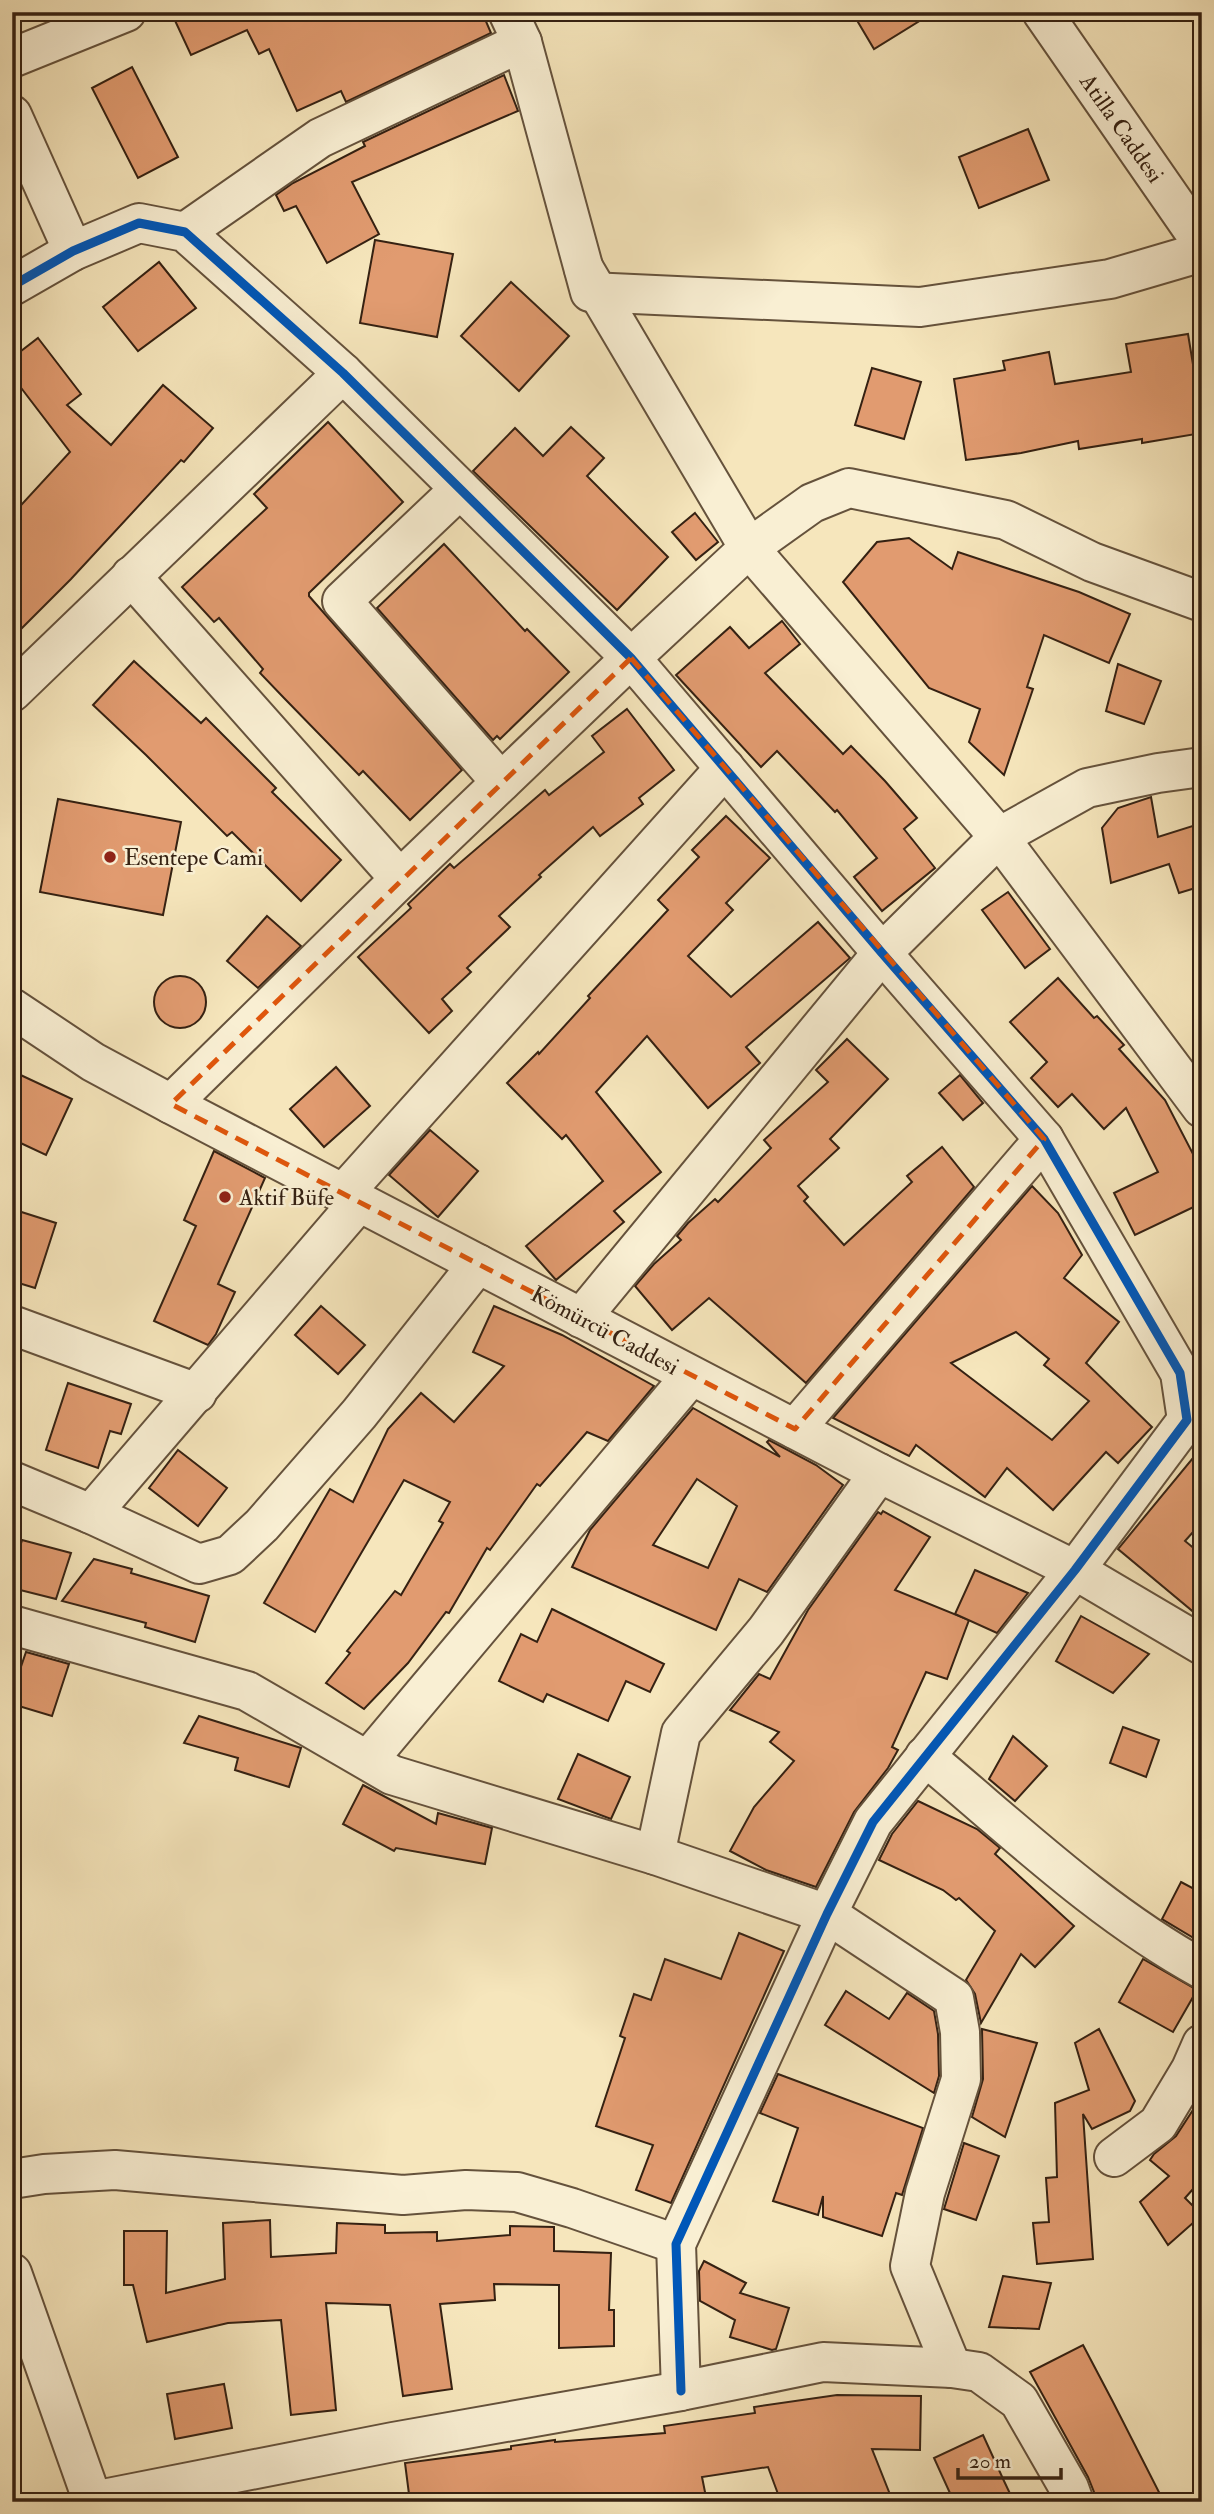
<svg xmlns="http://www.w3.org/2000/svg" width="1214" height="2514" font-family="'IM FELL Double Pica',serif">
<style>
.building{fill:#e19b70;stroke:#352112;stroke-width:2;fill-rule:evenodd}
.lines{fill:none;stroke-linecap:round;stroke-linejoin:round}
.minor-casing{stroke:#65523c;stroke-width:42}
.minor{stroke:#f9efd3;stroke-width:38}
.cycleway-casing{stroke:#f9efd3;stroke-width:13}
.cycleway{stroke:#0057b8;stroke-width:9}
.marked{fill:none;stroke:#df560c;stroke-width:5;stroke-dasharray:14 9;stroke-linejoin:round}
.poi-dot{fill:#8f2418;stroke:#f9efd3;stroke-width:2.5}
.labels{text-anchor:middle;stroke-width:5;stroke-linejoin:round;paint-order:stroke}
.street-label{font-size:23px;fill:#352112;stroke:#f9efd3}
.poi-label{font-size:23px;fill:#352112;stroke:#f9efd3;text-anchor:start}
</style>
<rect width="100%" height="100%" fill="#f6e6bc"/>
<filter id="stains"><feTurbulence type="fractalNoise" baseFrequency=".00286" numOctaves="4"/><feColorMatrix values="0 0 0 0 .2 0 0 0 0 .09 0 0 0 0 .02 0 0 0 .5 -.17"/></filter>
<radialGradient id="worn" r=".72"><stop offset=".6" stop-color="#630" stop-opacity="0"/><stop offset="1" stop-color="#630" stop-opacity=".3"/></radialGradient>
<g class="building">
<path d="M 171,12 L 482,12 L 491,33 L 346,102 L 341,91 L 297,111 L 269,49 L 259,54 L 247,30 L 191,55 Z"/>
<path d="M 852,12 L 934,12 L 874,49 Z"/>
<path d="M 132,67 L 178,157 L 138,178 L 92,88 Z"/>
<path d="M 504,75 L 518,111 L 352,182 L 379,234 L 327,263 L 296,206 L 284,211 L 276,195 L 293,183 L 365,146 L 363,142 Z"/>
<path d="M 1028,129 L 1049,180 L 979,208 L 959,157 Z"/>
<path d="M 375,240 L 453,254 L 437,337 L 360,323 Z"/>
<path d="M 159,262 L 196,308 L 138,351 L 103,307 Z"/>
<path d="M 511,282 L 569,336 L 519,391 L 461,336 Z"/>
<path d="M 1188,334 L 1202,419 L 1202,433 L 1142,443 L 1142,439 L 1079,449 L 1078,441 L 1021,453 L 966,460 L 954,379 L 1005,370 L 1003,361 L 1049,352 L 1055,384 L 1131,372 L 1126,344 Z"/>
<path d="M 38,338 L 81,394 L 67,405 L 111,445 L 163,385 L 213,428 L 184,462 L 181,460 L 71,579 L 12,638 L 12,515 L 70,452 L 12,376 L 12,358 Z"/>
<path d="M 872,368 L 921,382 L 904,439 L 855,425 Z"/>
<path d="M 328,422 L 403,502 L 309,593 L 309,596 L 462,770 L 410,820 L 363,771 L 359,775 L 284,698 L 260,673 L 263,669 L 219,618 L 214,622 L 182,587 L 267,508 L 254,494 Z"/>
<path d="M 571,427 L 604,458 L 587,476 L 668,557 L 617,610 L 473,471 L 515,428 L 543,456 Z"/>
<path d="M 695,513 L 718,542 L 696,560 L 672,532 Z"/>
<path d="M 909,538 L 952,569 L 958,552 L 1079,592 L 1130,614 L 1109,663 L 1044,635 L 1027,687 L 1033,689 L 1004,775 L 969,742 L 980,709 L 929,688 L 843,582 L 877,542 Z"/>
<path d="M 444,544 L 525,631 L 527,629 L 569,672 L 500,739 L 497,736 L 493,740 L 377,608 Z"/>
<path d="M 782,621 L 800,644 L 765,673 L 843,754 L 851,746 L 885,781 L 917,818 L 904,829 L 935,868 L 882,911 L 854,877 L 877,858 L 837,810 L 835,812 L 777,751 L 761,767 L 676,675 L 730,627 L 749,648 Z"/>
<path d="M 134,661 L 201,723 L 206,718 L 276,788 L 272,792 L 341,860 L 301,901 L 232,832 L 227,836 L 146,755 L 93,705 Z"/>
<path d="M 1118,664 L 1161,681 L 1144,724 L 1106,711 Z"/>
<path d="M 627,709 L 674,770 L 639,798 L 643,804 L 600,836 L 593,827 L 539,875 L 541,877 L 499,916 L 510,927 L 467,968 L 471,972 L 442,999 L 452,1011 L 429,1033 L 358,957 L 411,908 L 408,904 L 450,864 L 454,868 L 545,790 L 549,795 L 604,752 L 592,736 Z"/>
<path d="M 1151,797 L 1158,837 L 1202,823 L 1202,886 L 1179,893 L 1169,864 L 1111,883 L 1102,828 L 1118,808 Z"/>
<path d="M 58,799 L 181,822 L 163,915 L 40,892 Z"/>
<path d="M 726,816 L 770,858 L 726,903 L 733,910 L 688,956 L 731,997 L 818,922 L 850,958 L 746,1047 L 760,1063 L 708,1108 L 647,1036 L 596,1092 L 661,1172 L 614,1211 L 624,1222 L 556,1280 L 526,1246 L 603,1181 L 566,1135 L 562,1139 L 507,1083 L 538,1052 L 539,1054 L 590,998 L 588,996 L 668,910 L 658,900 L 699,857 L 692,850 Z"/>
<path d="M 1008,892 L 1050,949 L 1025,968 L 982,910 Z"/>
<path d="M 267,916 L 301,946 L 258,988 L 227,961 Z"/>
<circle cx="180" cy="1002" r="26"/>
<path d="M 1058,978 L 1094,1018 L 1097,1016 L 1124,1045 L 1119,1049 L 1165,1100 L 1193,1154 L 1202,1150 L 1202,1203 L 1135,1235 L 1114,1193 L 1158,1172 L 1126,1108 L 1104,1129 L 1072,1094 L 1058,1107 L 1031,1078 L 1047,1062 L 1010,1022 Z"/>
<path d="M 847,1039 L 888,1079 L 830,1139 L 839,1148 L 798,1186 L 808,1197 L 804,1201 L 844,1245 L 912,1182 L 907,1176 L 942,1147 L 974,1187 L 806,1383 L 709,1298 L 672,1330 L 635,1286 L 654,1264 L 681,1240 L 677,1236 L 688,1223 L 715,1199 L 718,1202 L 771,1148 L 764,1140 L 828,1082 L 816,1070 Z"/>
<path d="M 336,1067 L 370,1106 L 324,1147 L 290,1109 Z"/>
<path d="M 12,1071 L 72,1099 L 46,1155 L 12,1139 Z"/>
<path d="M 960,1075 L 983,1103 L 963,1120 L 939,1093 Z"/>
<path d="M 430,1130 L 478,1171 L 438,1217 L 389,1175 Z"/>
<path d="M 214,1151 L 265,1178 L 218,1284 L 235,1292 L 216,1334 L 208,1345 L 154,1321 L 196,1226 L 184,1220 Z"/>
<path d="M 1032,1186 L 1058,1213 L 1082,1255 L 1064,1278 L 1119,1322 L 1086,1363 L 1152,1427 L 1118,1463 L 1106,1452 L 1053,1510 L 1007,1468 L 985,1497 L 916,1445 L 909,1456 L 833,1418 ZM 1016,1332 L 1049,1359 L 1044,1365 L 1089,1401 L 1052,1440 L 951,1363 Z"/>
<path d="M 12,1209 L 56,1223 L 35,1288 L 12,1281 Z"/>
<path d="M 321,1306 L 365,1345 L 338,1374 L 295,1335 Z"/>
<path d="M 494,1306 L 562,1335 L 654,1386 L 608,1441 L 587,1432 L 540,1486 L 537,1484 L 490,1550 L 487,1548 L 449,1613 L 446,1612 L 408,1663 L 364,1709 L 326,1683 L 350,1653 L 347,1651 L 395,1591 L 401,1595 L 443,1523 L 439,1521 L 450,1502 L 404,1480 L 315,1632 L 264,1603 L 330,1489 L 353,1502 L 388,1429 L 421,1393 L 454,1422 L 504,1366 L 473,1352 Z"/>
<path d="M 68,1383 L 131,1404 L 121,1434 L 110,1431 L 98,1468 L 46,1450 Z"/>
<path d="M 693,1408 L 780,1457 L 767,1442 L 769,1440 L 816,1465 L 843,1485 L 767,1592 L 739,1579 L 716,1630 L 572,1567 L 590,1530 ZM 697,1479 L 737,1506 L 708,1568 L 653,1545 Z"/>
<path d="M 1202,1447 L 1202,1522 L 1185,1541 L 1202,1555 L 1202,1619 L 1118,1549 Z"/>
<path d="M 178,1450 L 227,1488 L 198,1526 L 149,1488 Z"/>
<path d="M 883,1511 L 930,1537 L 895,1590 L 969,1620 L 947,1679 L 926,1672 L 892,1747 L 898,1750 L 888,1768 L 854,1812 L 816,1887 L 766,1870 L 730,1851 L 754,1807 L 794,1761 L 770,1742 L 779,1732 L 730,1710 L 759,1674 L 770,1679 L 808,1610 L 878,1512 L 881,1514 Z"/>
<path d="M 22,1540 L 71,1553 L 56,1599 L 12,1588 L 12,1575 Z"/>
<path d="M 94,1559 L 132,1569 L 131,1573 L 209,1596 L 195,1642 L 145,1627 L 146,1623 L 62,1601 Z"/>
<path d="M 975,1570 L 1028,1593 L 997,1633 L 955,1614 Z"/>
<path d="M 552,1609 L 664,1664 L 650,1692 L 626,1681 L 608,1721 L 547,1694 L 543,1702 L 499,1681 L 521,1634 L 537,1642 Z"/>
<path d="M 1081,1616 L 1149,1654 L 1113,1693 L 1056,1661 Z"/>
<path d="M 26,1652 L 69,1664 L 52,1716 L 12,1704 L 12,1693 Z"/>
<path d="M 199,1716 L 301,1748 L 289,1787 L 235,1770 L 238,1758 L 184,1743 Z"/>
<path d="M 1123,1727 L 1159,1740 L 1146,1777 L 1110,1763 Z"/>
<path d="M 1013,1736 L 1047,1766 L 1015,1801 L 989,1779 Z"/>
<path d="M 578,1754 L 630,1777 L 611,1819 L 558,1799 Z"/>
<path d="M 363,1785 L 436,1824 L 438,1813 L 492,1828 L 485,1864 L 396,1848 L 394,1851 L 343,1824 Z"/>
<path d="M 918,1801 L 977,1829 L 1000,1848 L 995,1854 L 1074,1926 L 1035,1967 L 1021,1954 L 981,2023 L 975,1994 L 966,1980 L 995,1931 L 959,1898 L 956,1900 L 943,1890 L 879,1860 L 892,1834 Z"/>
<path d="M 1181,1882 L 1202,1893 L 1202,1943 L 1162,1919 Z"/>
<path d="M 739,1933 L 784,1951 L 671,2203 L 636,2190 L 653,2145 L 596,2126 L 625,2038 L 620,2036 L 634,1994 L 651,2000 L 665,1959 L 721,1979 Z"/>
<path d="M 1143,1959 L 1197,1990 L 1173,2032 L 1119,2002 Z"/>
<path d="M 846,1991 L 889,2019 L 907,1993 L 934,2011 L 938,2034 L 939,2076 L 934,2093 L 825,2025 Z"/>
<path d="M 982,2029 L 1037,2043 L 1005,2137 L 972,2117 L 983,2079 Z"/>
<path d="M 1099,2029 L 1135,2101 L 1130,2111 L 1092,2129 L 1083,2114 L 1093,2259 L 1037,2264 L 1033,2223 L 1049,2222 L 1046,2178 L 1057,2177 L 1055,2103 L 1089,2090 L 1075,2043 Z"/>
<path d="M 778,2074 L 923,2128 L 902,2195 L 896,2193 L 882,2236 L 823,2217 L 823,2196 L 818,2215 L 773,2201 L 798,2128 L 760,2113 Z"/>
<path d="M 1202,2096 L 1202,2179 L 1185,2198 L 1202,2215 L 1168,2245 L 1140,2202 L 1169,2176 L 1150,2160 L 1154,2154 L 1176,2136 Z"/>
<path d="M 964,2143 L 999,2156 L 976,2220 L 944,2209 Z"/>
<path d="M 270,2220 L 271,2257 L 336,2253 L 337,2223 L 385,2225 L 385,2233 L 437,2232 L 437,2241 L 510,2235 L 510,2226 L 554,2227 L 554,2251 L 611,2253 L 609,2310 L 614,2310 L 614,2346 L 559,2348 L 559,2285 L 494,2284 L 495,2300 L 440,2304 L 452,2389 L 403,2396 L 390,2305 L 326,2303 L 336,2410 L 291,2415 L 281,2320 L 228,2323 L 147,2342 L 133,2285 L 124,2285 L 124,2231 L 167,2231 L 166,2293 L 225,2279 L 223,2223 Z"/>
<path d="M 704,2261 L 746,2283 L 740,2293 L 789,2308 L 776,2349 L 772,2350 L 730,2337 L 735,2320 L 700,2301 L 699,2271 Z"/>
<path d="M 1003,2276 L 1051,2283 L 1039,2329 L 989,2327 Z"/>
<path d="M 1083,2345 L 1113,2402 L 1164,2502 L 1098,2502 L 1088,2477 L 1030,2372 Z"/>
<path d="M 224,2384 L 232,2428 L 175,2439 L 167,2394 Z"/>
<path d="M 837,2395 L 921,2396 L 920,2450 L 872,2449 L 893,2502 L 781,2502 L 768,2467 L 702,2477 L 707,2502 L 583,2502 L 582,2497 L 546,2502 L 410,2502 L 405,2463 L 511,2449 L 511,2446 L 555,2440 L 555,2442 L 665,2433 L 664,2426 L 755,2413 L 754,2407 Z"/>
<path d="M 983,2435 L 1004,2481 L 1014,2502 L 954,2502 L 934,2458 Z"/>
</g>
<g class="lines">
<defs>
<g id="minor">
<path d="M 1042,12 L 1202,243"/>
<path d="M 522,42 L 590,292 L 920,307 L 1110,279 L 1202,252"/>
<path d="M 12,58 L 126,12"/>
<path d="M 12,115 L 73,251"/>
<path d="M 185,232 L 320,138 L 522,42 L 508,12"/>
<path d="M 584,269 L 749,548 L 999,837 L 1202,1108"/>
<path d="M 12,286 L 73,251 L 139,223 L 185,232 L 343,373 L 631,658 L 882,953 L 1044,1139 L 1180,1373 L 1187,1420 L 1075,1570 L 873,1822 L 827,1914 L 676,2244 L 681,2391"/>
<path d="M 460,489 L 342,601 L 501,782"/>
<path d="M 131,576 L 400,879"/>
<path d="M 12,692 L 343,373"/>
<path d="M 12,1008 L 93,1062 L 171,1104 L 879,1473 L 1075,1570 L 1202,1645"/>
<path d="M 171,1104 L 400,879 L 631,658 L 749,548 L 812,503 L 849,488 L 1006,520 L 1092,562 L 1202,602"/>
<path d="M 343,1194 L 725,768"/>
<path d="M 581,1318 L 882,953 L 999,837 L 1087,788 L 1158,773 L 1202,767"/>
<path d="M 12,1325 L 197,1393"/>
<path d="M 795,1429 L 1044,1139"/>
<path d="M 12,1481 L 91,1514 L 199,1564 L 230,1555 L 262,1525 L 359,1414 L 478,1264"/>
<path d="M 91,1514 L 359,1202"/>
<path d="M 12,1625 L 247,1691 L 392,1775 L 655,1855 L 827,1914 L 954,1998 L 960,2032 L 961,2079 L 925,2193 L 910,2266 L 952,2368"/>
<path d="M 925,1756 C 1014,1830 1100,1913 1202,1969"/>
<path d="M 368,1760 L 691,1376"/>
<path d="M 655,1855 L 681,1733 L 766,1631 L 879,1473"/>
<path d="M 1114,2157 L 1158,2124 L 1191,2069 L 1202,2044"/>
<path d="M 12,2179 L 44,2174 L 115,2170 L 403,2195 L 466,2190 L 517,2192 L 572,2208 L 676,2244"/>
<path d="M 12,2273 L 93,2502"/>
<path d="M 93,2501 L 393,2442 L 681,2391 L 823,2362 L 952,2368 L 979,2372 L 1019,2401 L 1069,2488 L 1074,2502"/>
</g>
</defs>
<use href="#minor" class="minor-casing"/>
<use href="#minor" class="minor"/>
<defs>
<path id="cycleway" d="M 12,286 L 73,251 L 139,223 L 185,232 L 343,373 L 631,658 L 882,953 L 1044,1139 L 1180,1373 L 1187,1420 L 1075,1570 L 873,1822 L 827,1914 L 676,2244 L 681,2391"/>
</defs>
<use href="#cycleway" class="cycleway-casing"/>
<use href="#cycleway" class="cycleway"/>
</g>
<path class="marked" d="M 631,658 L 1044,1139 L 795,1429 L 171,1104 Z"/>
<g class="poi-dot">
<circle cx="110" cy="857" r="7"/>
<circle cx="225" cy="1197" r="7"/>
</g>
<g class="labels">
<g class="street-label">
<text transform="translate(1122 128) rotate(55)" y="8">Atilla Caddesi</text>
<text transform="translate(605 1330) rotate(28)" y="8">Kömürcü Caddesi</text>
</g>
<g class="poi-label">
<text x="124" y="865">Esentepe Cami</text>
<text x="239" y="1205">Aktif Büfe</text>
</g>
</g>
<rect width="1214" height="2514" fill="none" stroke="#f6e6bc" stroke-width="42"/>
<rect x="14" y="14" width="1186" height="2486" fill="none" stroke="#352112" stroke-width="3.5"/>
<rect x="21" y="21" width="1172" height="2472" fill="none" stroke="#352112" stroke-width="2"/>
<path d="M958 2468v10h103v-10" fill="none" stroke="#352112" stroke-width="3.5"/>
<text x="969" y="2468" font-size="21" fill="#352112" stroke="#f9efd3" stroke-width="5" paint-order="stroke">20 m</text>
<rect width="100%" height="100%" filter="url(#stains)"/>
<rect width="100%" height="100%" fill="url(#worn)"/>
</svg>
